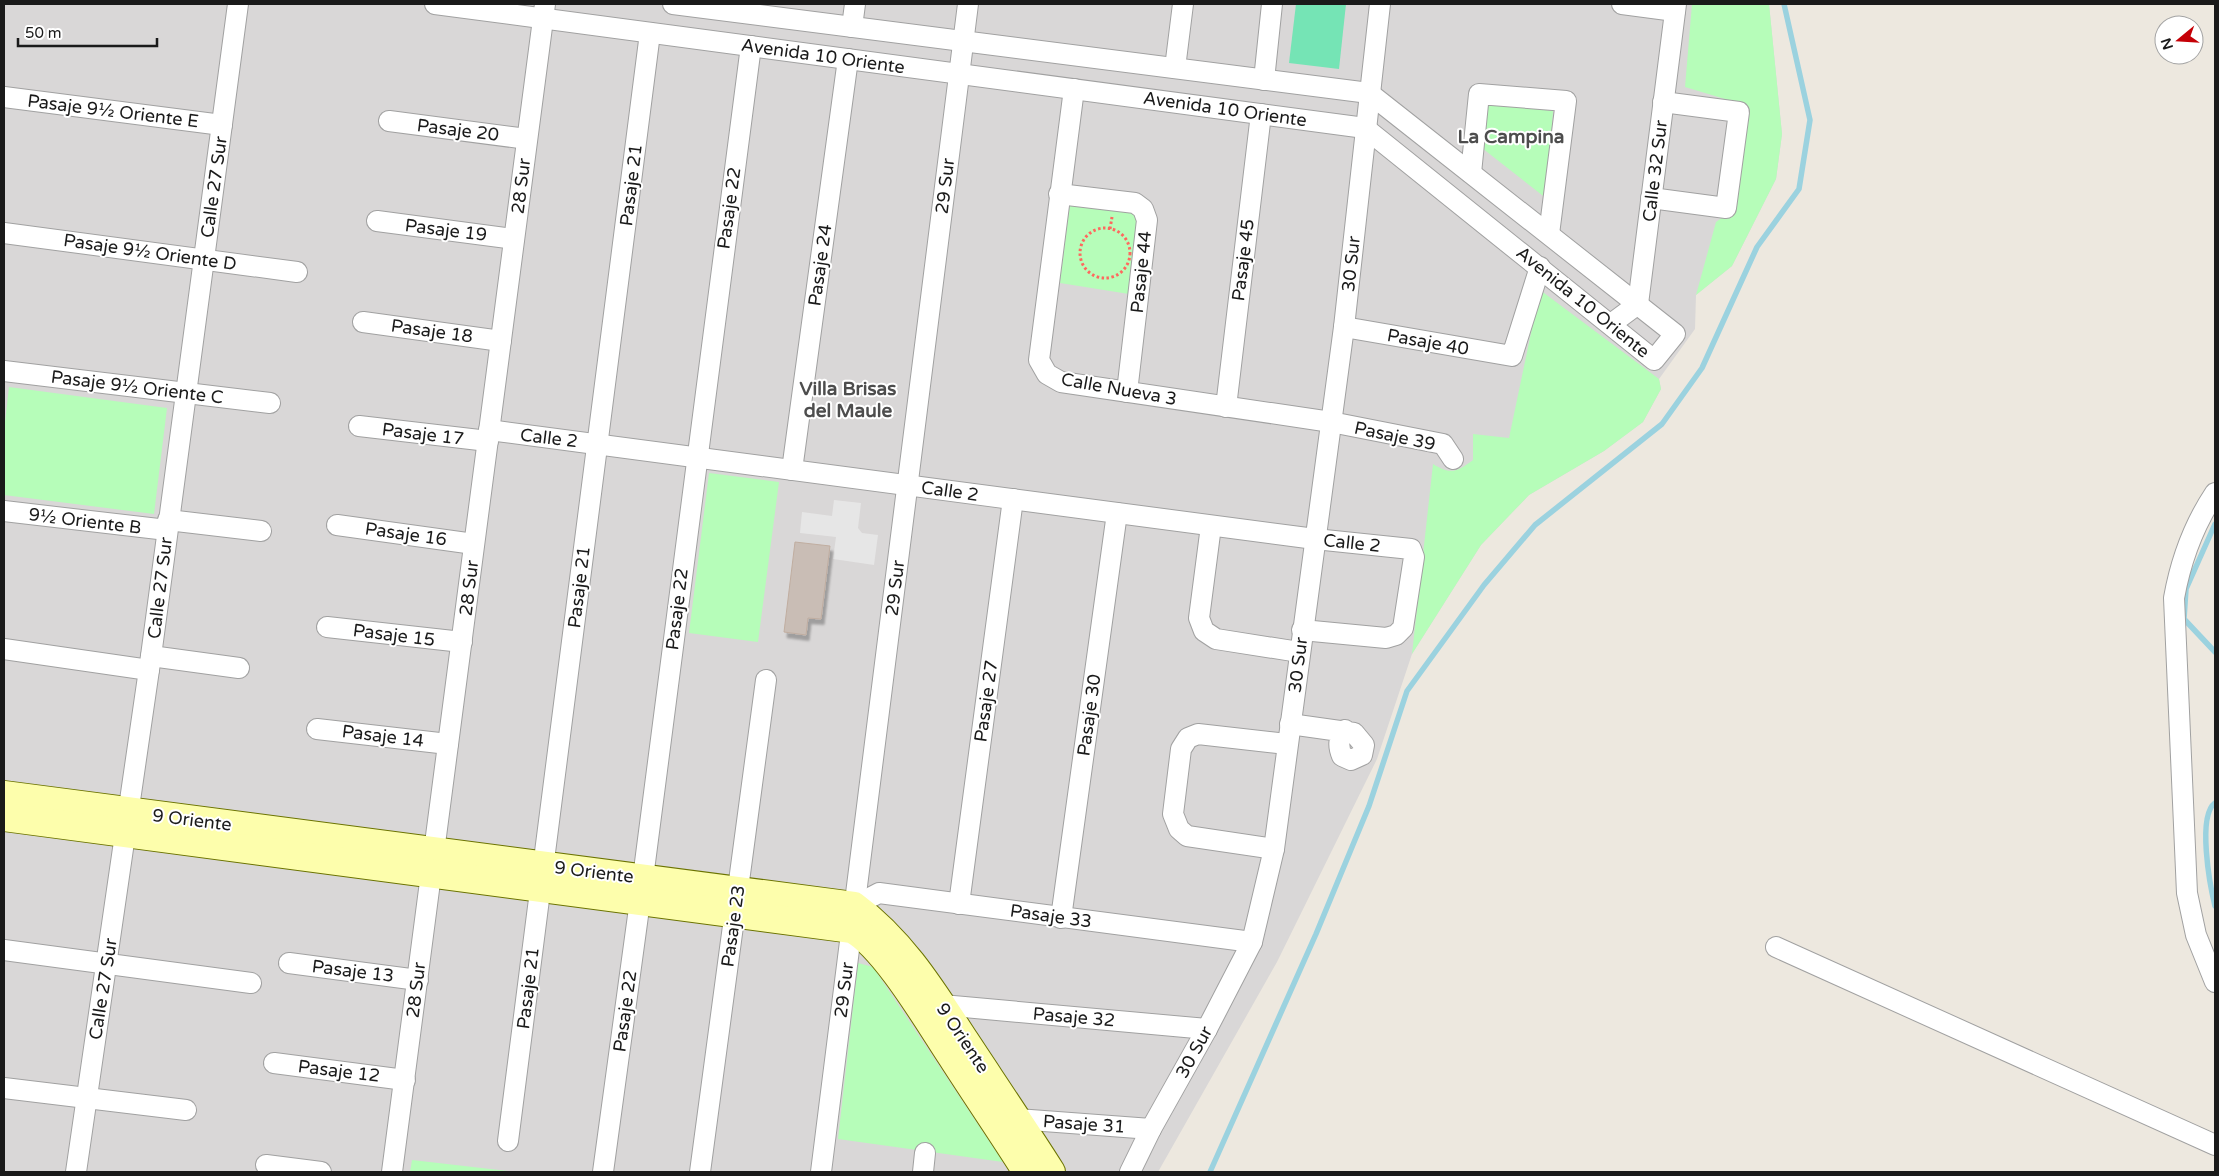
<svg xmlns="http://www.w3.org/2000/svg" width="2219" height="1176" font-family="'Varela Round',sans-serif">
<style>
.residential{fill:#d9d7d7}
.park{fill:#b6fdb9}
.pitch{fill:#75e4b5}
.parking{fill:#e6e6e6}
.lines{fill:none;stroke-linecap:round;stroke-linejoin:round}
.stream{stroke:#9bd2df;stroke-width:5.5}
.building{fill:#c9bdb5;stroke:#c0ada0;filter:url(#shadow)}
.street-casing{stroke:#a1a1a1;stroke-width:22}
.secondary-casing{stroke:#6b7300;stroke-width:30}
.path{stroke:#ff685e;stroke-width:3;stroke-dasharray:2.5 2.5;stroke-linecap:butt}
.street{stroke:#fff;stroke-width:20}
.secondary{stroke:#fdfeac;stroke-width:28}
.labels{text-anchor:middle;stroke-width:4;stroke-linejoin:round;paint-order:stroke}
.street-label{font-size:18px;fill:#1a1a1a;stroke:#fff}
.neighbourhood-label{font-size:19px;font-weight:bold;fill:#4d4d4d;stroke:#fff}
</style>
<defs>
<filter id="shadow"><feDropShadow dx="3" dy="5.5" stdDeviation="1" flood-color="#0004"/></filter>
</defs>
<rect width="100%" height="100%" fill="#ede8df"/>
<path class="residential" d="M 4,4 L 1769,4 L 1782,134 L 1776,179 L 1732,266 L 1696,295 L 1695,329 L 1659,379 L 1661,389 L 1643,422 L 1604,451 L 1529,495 L 1481,545 L 1412,654 L 1377,759 L 1277,962 L 1158,1172 L 4,1172 Z"/>
<g class="park">
<path d="M 1692,4 L 1769,4 L 1782,134 L 1776,179 L 1732,266 L 1696,295 L 1716,222 L 1737,207 L 1745,105 L 1685,87 Z"/>
<path d="M 1485,103 L 1553,111 L 1547,199 L 1482,148 Z"/>
<path d="M 1070,203 L 1130,210 L 1136,215 L 1140,223 L 1129,294 L 1060,283 Z"/>
<path d="M 1540,290 L 1659,379 L 1661,389 L 1643,422 L 1604,451 L 1529,495 L 1481,545 L 1412,654 L 1433,464 C 1451,475 1457,472 1473,460 L 1473,434 L 1509,438 Z"/>
<path d="M 9,387 L 167,408 L 154,514 L 4,495 L 4,431 Z"/>
<path d="M 709,473 L 779,482 L 758,642 L 689,633 Z"/>
<path d="M 858,963 L 873,967 L 1003,1162 L 838,1139 Z"/>
<path d="M 412,1160 L 516,1172 L 410,1172 Z"/>
</g>
<path class="pitch" d="M 1296,4 L 1346,4 L 1339,69 L 1289,63 Z"/>
<path class="parking" d="M 834,500 L 861,503 L 858,528 L 862,533 L 878,535 L 874,565 L 833,559 L 836,537 L 800,533 L 802,512 L 832,516 Z"/>
<g class="lines">
<g class="stream">
<path d="M 2215,524 L 2186,589 L 2184,619 L 2215,652"/>
<path d="M 2215,803 C 2197,816 2210,886 2215,906"/>
<path d="M 1210,1172 L 1316,934 L 1369,806 L 1407,691 L 1484,585 L 1535,525 L 1662,424 L 1702,368 L 1757,247 L 1799,189 L 1810,120 L 1784,4"/>
</g>
</g>
<path class="building" d="M 795,542 L 830,546 L 821,619 L 808,618 L 806,635 L 784,632 Z"/>
<g class="lines">
<defs>
<g id="street">
<path d="M 435,4 L 1365,128 L 1654,360 L 1675,334 L 1369,93 L 673,4"/>
<path d="M 1622,4 L 1675,11"/>
<path d="M 852,27 L 855,4"/>
<path d="M 1175,68 L 1183,4"/>
<path d="M 1264,80 L 1272,4"/>
<path d="M 1074,89 L 1039,360 L 1047,374 L 1061,382 L 1331,422 L 1443,444 L 1453,459"/>
<path d="M 4,97 L 222,125"/>
<path d="M 389,121 L 527,139"/>
<path d="M 1471,173 L 1479,94 L 1566,101 L 1549,234"/>
<path d="M 1059,194 L 1135,203 L 1143,209 L 1147,220 L 1127,392"/>
<path d="M 1651,198 L 1726,208 L 1739,112 L 1663,102"/>
<path d="M 377,221 L 514,239"/>
<path d="M 4,233 L 297,272"/>
<path d="M 363,322 L 501,341"/>
<path d="M 1611,324 L 1638,304 L 1676,4"/>
<path d="M 1344,327 L 1512,356 L 1540,267"/>
<path d="M 4,371 L 270,403"/>
<path d="M 1226,407 L 1261,114"/>
<path d="M 359,426 L 488,441"/>
<path d="M 489,430 L 1315,539 L 1411,549 L 1414,557 L 1403,628 L 1396,635 L 1386,638 L 1302,630"/>
<path d="M 792,470 L 848,59"/>
<path d="M 2215,493 C 2193,526 2181,559 2174,598 L 2187,893 L 2196,935 L 2215,982"/>
<path d="M 4,511 L 167,530"/>
<path d="M 168,520 L 261,531"/>
<path d="M 337,525 L 474,544"/>
<path d="M 1211,526 L 1199,618 L 1204,631 L 1216,639 L 1299,652"/>
<path d="M 327,627 L 462,642"/>
<path d="M 4,649 L 149,670"/>
<path d="M 151,656 L 239,668"/>
<path d="M 1290,724 L 1354,733 L 1364,745 L 1362,755 L 1351,760 L 1342,756 C 1338,746 1338,739 1345,730"/>
<path d="M 317,729 L 448,744"/>
<path d="M 1274,849 L 1187,836 L 1179,829 L 1173,814 L 1181,749 L 1188,738 L 1198,734 L 1287,744"/>
<path d="M 959,904 L 1013,499"/>
<path d="M 854,906 L 879,893 L 1252,942"/>
<path d="M 1061,918 L 1117,513"/>
<path d="M 1776,947 L 2215,1145"/>
<path d="M 4,950 L 251,983"/>
<path d="M 289,963 L 418,980"/>
<path d="M 942,1005 L 1207,1029"/>
<path d="M 274,1063 L 405,1080"/>
<path d="M 4,1088 L 186,1110"/>
<path d="M 1017,1119 L 1151,1129"/>
<path d="M 508,1141 L 650,33"/>
<path d="M 266,1165 L 321,1172"/>
<path d="M 76,1172 L 151,656 L 238,4"/>
<path d="M 392,1172 L 545,4"/>
<path d="M 603,1172 L 640,901 L 751,46"/>
<path d="M 700,1172 L 766,680"/>
<path d="M 821,1172 L 968,4"/>
<path d="M 923,1172 L 925,1153"/>
<path d="M 1130,1172 L 1151,1129 L 1207,1029 L 1252,942 L 1274,849 L 1344,327 L 1380,4"/>
</g>
<g id="secondary">
<path d="M 4,795 L 854,906 C 902,941 933,992 965,1041 C 994,1085 1023,1128 1051,1172"/>
<path d="M 4,817 L 852,929 C 885,946 930,1024 952,1057 C 977,1096 1003,1134 1027,1172"/>
</g>
</defs>
<use href="#street" class="street-casing"/>
<use href="#secondary" class="secondary-casing"/>
<g class="path">
<circle cx="1105" cy="253" r="25"/>
<path d="M 1110,229 L 1112,217"/>
</g>
<use href="#street" class="street"/>
<use href="#secondary" class="secondary"/>
</g>
<g class="labels">
<g class="street-label">
<text transform="translate(823 56) rotate(8)" y="6">Avenida 10 Oriente</text>
<text transform="translate(1225 109) rotate(8)" y="6">Avenida 10 Oriente</text>
<text transform="translate(113 111) rotate(7)" y="6">Pasaje 9½ Oriente E</text>
<text transform="translate(458 130) rotate(7)" y="6">Pasaje 20</text>
<text transform="translate(1655 171) rotate(-83)" y="6">Calle 32 Sur</text>
<text transform="translate(631 185) rotate(-83)" y="6">Pasaje 21</text>
<text transform="translate(521 186) rotate(-83)" y="6">28 Sur</text>
<text transform="translate(945 186) rotate(-83)" y="6">29 Sur</text>
<text transform="translate(214 187) rotate(-82)" y="6">Calle 27 Sur</text>
<text transform="translate(729 208) rotate(-82)" y="6">Pasaje 22</text>
<text transform="translate(446 230) rotate(7)" y="6">Pasaje 19</text>
<text transform="translate(150 252) rotate(8)" y="6">Pasaje 9½ Oriente D</text>
<text transform="translate(1243 260) rotate(-83)" y="6">Pasaje 45</text>
<text transform="translate(1351 264) rotate(-84)" y="6">30 Sur</text>
<text transform="translate(820 265) rotate(-82)" y="6">Pasaje 24</text>
<text transform="translate(1141 272) rotate(-84)" y="6">Pasaje 44</text>
<text transform="translate(1583 302) rotate(39)" y="6">Avenida 10 Oriente</text>
<text transform="translate(432 331) rotate(8)" y="6">Pasaje 18</text>
<text transform="translate(1428 342) rotate(10)" y="6">Pasaje 40</text>
<text transform="translate(137 387) rotate(7)" y="6">Pasaje 9½ Oriente C</text>
<text transform="translate(1119 389) rotate(10)" y="6">Calle Nueva 3</text>
<text transform="translate(423 434) rotate(7)" y="6">Pasaje 17</text>
<text transform="translate(1395 436) rotate(12)" y="6">Pasaje 39</text>
<text transform="translate(549 438) rotate(7)" y="6">Calle 2</text>
<text transform="translate(950 491) rotate(8)" y="6">Calle 2</text>
<text transform="translate(85 521) rotate(7)" y="6">9½ Oriente B</text>
<text transform="translate(406 534) rotate(8)" y="6">Pasaje 16</text>
<text transform="translate(1352 543) rotate(6)" y="6">Calle 2</text>
<text transform="translate(579 587) rotate(-83)" y="6">Pasaje 21</text>
<text transform="translate(160 588) rotate(-83)" y="6">Calle 27 Sur</text>
<text transform="translate(469 588) rotate(-83)" y="6">28 Sur</text>
<text transform="translate(895 588) rotate(-83)" y="6">29 Sur</text>
<text transform="translate(677 609) rotate(-83)" y="6">Pasaje 22</text>
<text transform="translate(394 635) rotate(7)" y="6">Pasaje 15</text>
<text transform="translate(1298 665) rotate(-83)" y="6">30 Sur</text>
<text transform="translate(986 701) rotate(-82)" y="6">Pasaje 27</text>
<text transform="translate(1089 715) rotate(-82)" y="6">Pasaje 30</text>
<text transform="translate(383 736) rotate(7)" y="6">Pasaje 14</text>
<text transform="translate(192 820) rotate(7)" y="6">9 Oriente</text>
<text transform="translate(594 872) rotate(7)" y="6">9 Oriente</text>
<text transform="translate(1051 916) rotate(8)" y="6">Pasaje 33</text>
<text transform="translate(733 926) rotate(-82)" y="6">Pasaje 23</text>
<text transform="translate(353 971) rotate(7)" y="6">Pasaje 13</text>
<text transform="translate(528 988) rotate(-83)" y="6">Pasaje 21</text>
<text transform="translate(103 989) rotate(-81)" y="6">Calle 27 Sur</text>
<text transform="translate(416 990) rotate(-83)" y="6">28 Sur</text>
<text transform="translate(844 990) rotate(-83)" y="6">29 Sur</text>
<text transform="translate(625 1011) rotate(-82)" y="6">Pasaje 22</text>
<text transform="translate(1074 1017) rotate(5)" y="6">Pasaje 32</text>
<text transform="translate(963 1038) rotate(56)" y="6">9 Oriente</text>
<text transform="translate(1194 1052) rotate(-61)" y="6">30 Sur</text>
<text transform="translate(339 1071) rotate(7)" y="6">Pasaje 12</text>
<text transform="translate(1084 1124) rotate(4)" y="6">Pasaje 31</text>
</g>
<g class="neighbourhood-label">
<text x="1511" y="143">La Campina</text>
<text x="848" y="395">Villa Brisas<tspan x="848" dy="22">del Maule</tspan></text>
</g>
</g>
<rect width="2219" height="1176" fill="none" stroke="#1a1a1a" stroke-width="10"/>
<g transform="translate(2179 40) rotate(252)"><circle r="24" fill="#ffffff" stroke="#a3a3a3"/>
<path d="M0-4L9 19L0 12L-9 19Z" fill="#c50007"/>
<text y="-8" font-size="14" font-weight="bold" text-anchor="middle" fill="#1a1a1a">N</text>
</g>
<path d="M18 38v8h139v-8" fill="none" stroke="#1a1a1a" stroke-width="2.5"/>
<text x="25" y="38" font-size="15" fill="#1a1a1a" stroke="#ffffff" stroke-width="4" paint-order="stroke">50 m</text>
</svg>
